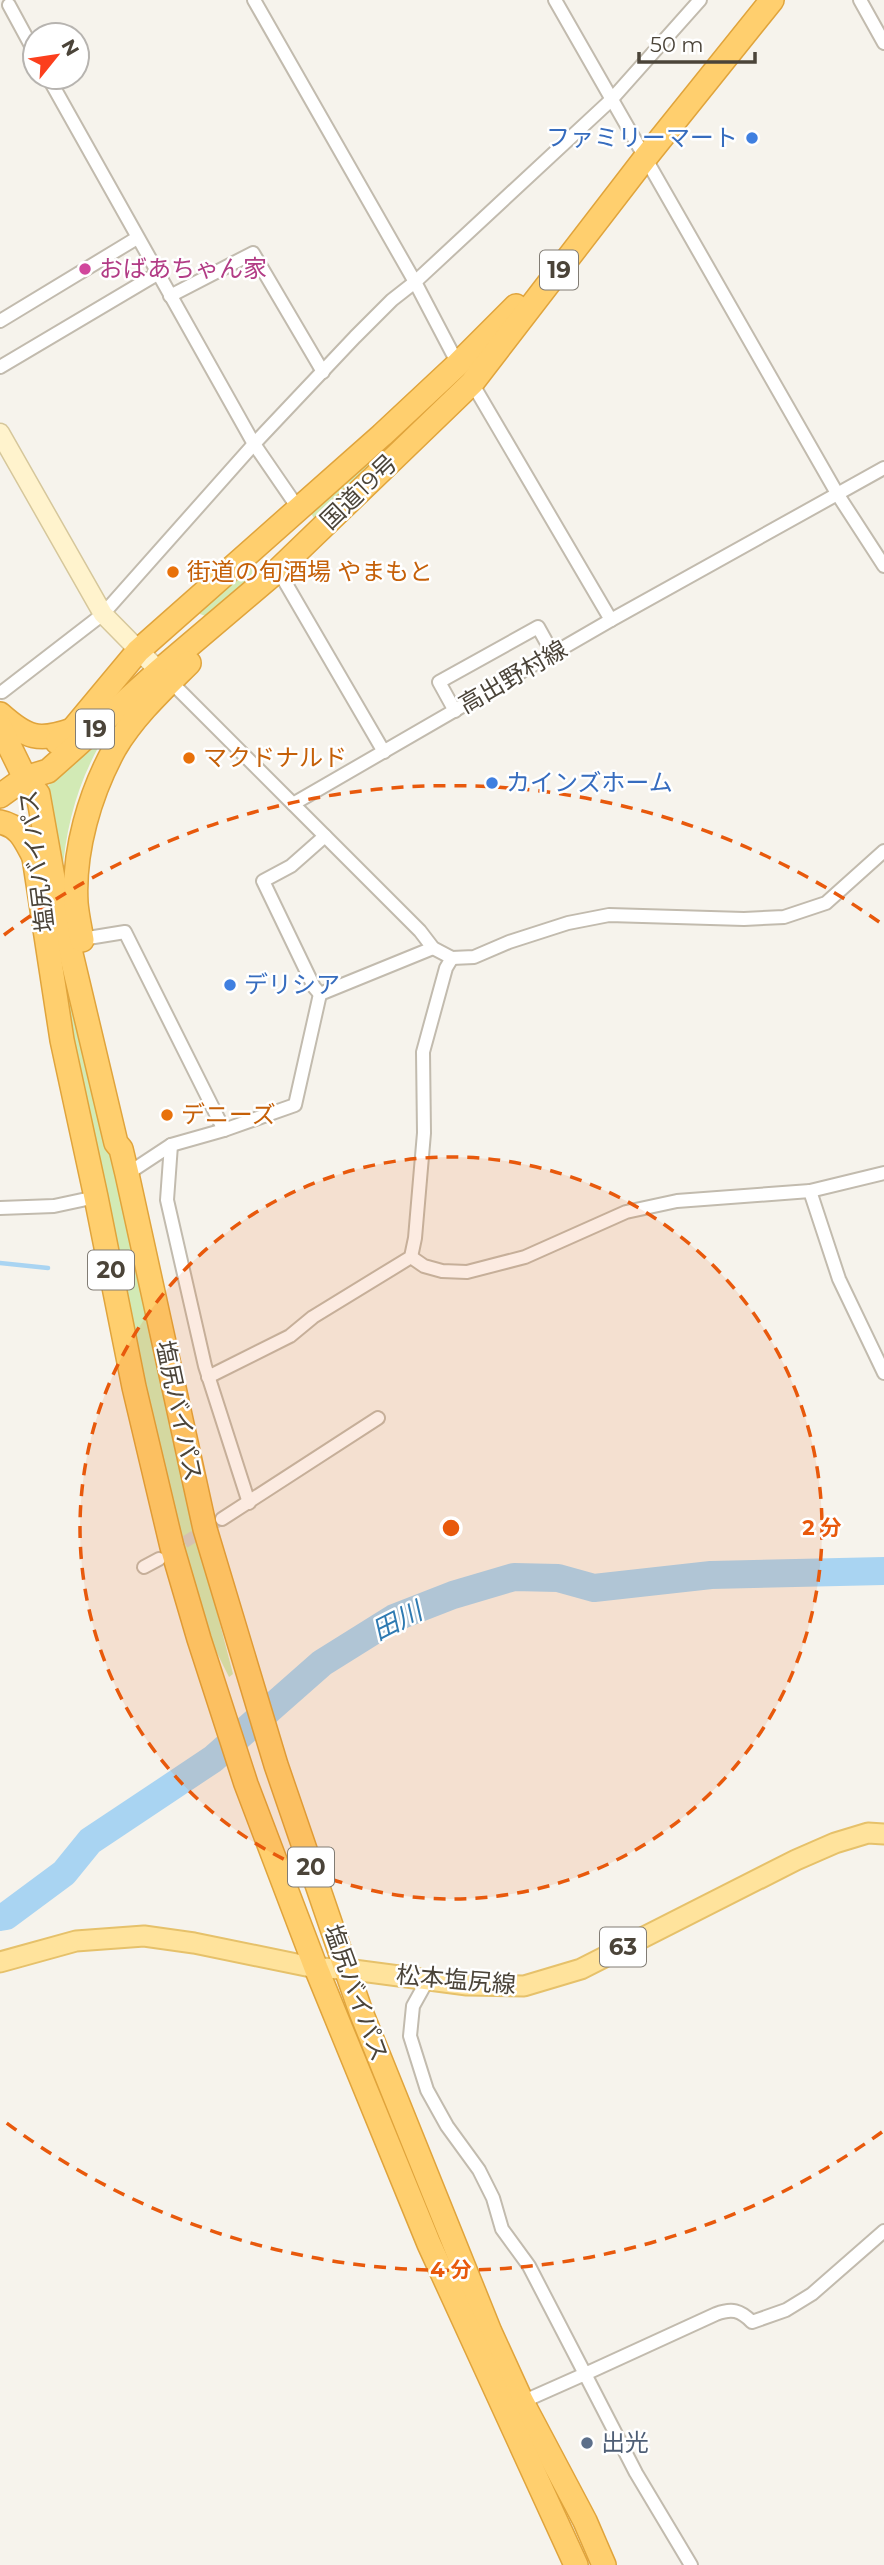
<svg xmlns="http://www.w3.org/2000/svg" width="884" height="2565" font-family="Montserrat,'Noto Sans JP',sans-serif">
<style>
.green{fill:#d2eab5}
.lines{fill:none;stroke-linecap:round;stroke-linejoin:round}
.stream{stroke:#a9d4f2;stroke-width:4.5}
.river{stroke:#a9d4f2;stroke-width:28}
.street-tunnel{stroke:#d4d0c8;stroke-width:12;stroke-dasharray:12 6;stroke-linecap:butt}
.street-casing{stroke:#c2bbae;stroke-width:16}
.secondary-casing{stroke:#d6c79b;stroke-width:21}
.primary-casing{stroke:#e6c16a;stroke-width:23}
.highway-casing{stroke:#e0a43c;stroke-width:26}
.street{stroke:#fff;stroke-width:12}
.secondary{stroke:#fff3cd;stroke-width:18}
.primary{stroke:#ffe39c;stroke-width:19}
.highway{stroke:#ffcf6e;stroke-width:23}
.ring{fill:none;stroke:#e8590c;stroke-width:3.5;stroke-dasharray:12 9}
.shop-dot{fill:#3f7fe0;stroke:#fff;stroke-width:2.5}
.hotel-dot{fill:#d1479c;stroke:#fff;stroke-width:2.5}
.food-dot{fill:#e8710a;stroke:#fff;stroke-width:2.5}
.service-dot{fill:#5c6f8a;stroke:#fff;stroke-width:2.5}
.labels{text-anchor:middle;stroke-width:5;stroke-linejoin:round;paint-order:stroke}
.shield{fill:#fff;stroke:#817c74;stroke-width:2}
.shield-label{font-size:23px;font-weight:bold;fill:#4b4439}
.shop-label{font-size:24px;fill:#366cbe;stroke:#fff;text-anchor:start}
.hotel-label{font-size:24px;fill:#b23c85;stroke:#fff;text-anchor:start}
.street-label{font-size:24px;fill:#4b4439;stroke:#fff}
.food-label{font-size:24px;fill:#c56008;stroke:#fff;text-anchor:start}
.service-label{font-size:24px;fill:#4e5e75;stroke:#fff;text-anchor:start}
.water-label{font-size:26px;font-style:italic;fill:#2e7ab2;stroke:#fff}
.centre{fill:#e8590c;stroke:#fff;stroke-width:3.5}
.ring-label{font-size:21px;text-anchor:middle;font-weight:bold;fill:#e8590c;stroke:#fff;stroke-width:5;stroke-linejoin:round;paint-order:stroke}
</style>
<rect width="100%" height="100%" fill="#f6f3ec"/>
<g class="green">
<path d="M 380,446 L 387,446 L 388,452 L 317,519 L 314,518 L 310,512 Z"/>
<path d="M 252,561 L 258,566 L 258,574 L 208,617 L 200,614 L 199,611 Z"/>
<path d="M 97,745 L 99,746 C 76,788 66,828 62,876 L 59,876 L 48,786 Z"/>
<path d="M 56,932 L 72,1008 L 101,1112 L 179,1466 L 233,1674 L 229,1677 L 209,1637 L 185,1557 L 156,1441 L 71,1045 Z"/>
</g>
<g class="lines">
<path class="stream" d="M 0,1263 L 48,1268"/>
<path class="river" d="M 0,1917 L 6,1916 L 64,1873 L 90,1841 L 213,1759 L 322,1663 L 394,1618 L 453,1595 L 514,1577 L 558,1578 L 594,1588 L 711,1575 L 884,1571"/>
<path class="street-tunnel" d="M 169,1552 L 222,1519"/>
<defs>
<g id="street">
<path d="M 254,0 L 415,282 L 458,364"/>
<path d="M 555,0 L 838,495 L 884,566"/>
<path d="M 860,0 L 884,43"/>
<path d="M 9,5 L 35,53"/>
<path d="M 48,77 L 254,444 L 298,508"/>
<path d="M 170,296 L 253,253 L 323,372"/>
<path d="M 0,321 L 137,238"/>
<path d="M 0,367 L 157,274"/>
<path d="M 472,383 L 611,620"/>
<path d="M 278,570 L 384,752"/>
<path d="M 171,682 L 293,804 L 611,620 L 884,468"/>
<path d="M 2,692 L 103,614 L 254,444 L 355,337 L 392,300 L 415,282 L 611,100 L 700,0"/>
<path d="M 455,711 L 439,682 L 538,627 L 553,654"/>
<path d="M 293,804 L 420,931 L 433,948 L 452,958 L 474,957 L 509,942 L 568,923 L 609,915 L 744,919 L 784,917 L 826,903 L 884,851"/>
<path d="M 82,939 L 125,932 L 224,1130"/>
<path d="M 320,994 L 314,987 L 263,881 L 291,866 L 325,836"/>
<path d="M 320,994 L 433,948"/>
<path d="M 171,1145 L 167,1200 L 205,1366 L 249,1503"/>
<path d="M 127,1174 L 171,1145 L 224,1130 L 295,1105 L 320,994"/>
<path d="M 810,1191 L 839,1279 L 884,1373"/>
<path d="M 0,1208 L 54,1206 L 96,1197"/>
<path d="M 411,1257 L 424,1266 L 442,1271 L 467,1272 L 525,1257 L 626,1212 L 677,1201 L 810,1191 L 884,1173"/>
<path d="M 208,1377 L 290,1336 L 313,1317 L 411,1257 L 415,1238 L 424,1133 L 423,1052 L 446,968 L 452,958"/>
<path d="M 222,1519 L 378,1418"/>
<path d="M 144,1567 L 159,1559"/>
<path d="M 428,1979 L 413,2006 L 410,2036 L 427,2090 L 447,2126 L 479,2170 L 493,2198 L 502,2229 L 529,2266 L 585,2374 L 716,2314 C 732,2308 740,2310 752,2322 L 786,2310 L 812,2294 L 884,2231"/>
<path d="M 522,2402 L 585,2374 L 636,2473 L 691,2565"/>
</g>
<path id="secondary" d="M 0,433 L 103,614 L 168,680"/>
<path id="primary" d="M 0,1962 L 76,1941 L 144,1936 L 194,1943 L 316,1968 L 346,1969 L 467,1985 L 524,1986 L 581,1969 L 796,1860 L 835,1843 L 868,1833 L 884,1834"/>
<g id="highway">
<path d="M 0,714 C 27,738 38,742 72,730"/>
<path d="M 0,727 L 25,778 L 38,794 L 53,878 L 116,1143 L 121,1149 L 127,1174 L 205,1529 L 276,1765 L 346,1969 L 361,2012 L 490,2332 L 522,2402 L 585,2521 L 604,2565"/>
<path d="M 57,742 L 73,729 L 138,651 L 382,435 L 458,364 L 516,306"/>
<path d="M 0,796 L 25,778 L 48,771 L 75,747 L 159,671 L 278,570 L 472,383 L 646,157 L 772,0"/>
<path d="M 0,822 C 20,826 25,840 34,857"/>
<path d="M 33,851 L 62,1040 L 96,1197 L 134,1387 L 172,1547 L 199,1639 L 246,1784 L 316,1968 L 429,2244 L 576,2565"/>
<path d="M 82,940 C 80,928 77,915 76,903 C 73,851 90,793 115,748 C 134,716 163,689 189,663"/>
</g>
</defs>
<use href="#street" class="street-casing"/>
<use href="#secondary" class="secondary-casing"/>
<use href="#primary" class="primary-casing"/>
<use href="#highway" class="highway-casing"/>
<use href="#street" class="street"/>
<use href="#secondary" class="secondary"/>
<use href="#primary" class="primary"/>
<use href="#highway" class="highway"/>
</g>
<circle cx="451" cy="1528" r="371" fill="#e8590c" fill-opacity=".12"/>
<g class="ring">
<circle cx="451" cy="1528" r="371"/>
<path d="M882 2132A742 742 0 0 1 4 2121M4 935A742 742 0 0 1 882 924"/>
</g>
<g class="shop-dot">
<circle cx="752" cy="138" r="7"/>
<circle cx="492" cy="783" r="7"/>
<circle cx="230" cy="985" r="7"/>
</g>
<circle class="hotel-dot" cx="85" cy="269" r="7"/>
<g class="food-dot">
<circle cx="173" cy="572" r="7"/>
<circle cx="189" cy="758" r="7"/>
<circle cx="167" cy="1115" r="7"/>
</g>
<circle class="service-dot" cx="587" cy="2443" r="7"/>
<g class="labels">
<g class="shield">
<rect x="540" y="250.5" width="38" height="39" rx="5"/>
<rect x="76" y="709.5" width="38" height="39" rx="5"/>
<rect x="88" y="1250.5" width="46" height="39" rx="5"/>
<rect x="288" y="1847.5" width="46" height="39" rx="5"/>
<rect x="600" y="1927.5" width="46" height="39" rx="5"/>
</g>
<g class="shield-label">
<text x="559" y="278">19</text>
<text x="95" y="737">19</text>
<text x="111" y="1278">20</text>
<text x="311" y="1875">20</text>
<text x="623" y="1955">63</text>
</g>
<g class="shop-label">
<text x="738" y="146" text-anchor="end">ファミリーマート</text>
<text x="506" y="791">カインズホーム</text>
<text x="244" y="993">デリシア</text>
</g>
<g class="hotel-label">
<text x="99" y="277">おばあちゃん家</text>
</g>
<g class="street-label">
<text transform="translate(359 492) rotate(-44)" y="8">国道19号</text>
<text transform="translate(513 677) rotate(-30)" y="8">高出野村線</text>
<text transform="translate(37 861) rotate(-97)" y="8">塩尻バイパス</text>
<text transform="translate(179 1411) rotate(78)" y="8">塩尻バイパス</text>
<text transform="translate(456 1980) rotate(5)" y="8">松本塩尻線</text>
<text transform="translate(356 1993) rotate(70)" y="8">塩尻バイパス</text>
</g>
<g class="food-label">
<text x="187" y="580">街道の旬酒場 やまもと</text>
<text x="203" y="766">マクドナルド</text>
<text x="181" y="1123">デニーズ</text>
</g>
<g class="service-label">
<text x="601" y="2451">出光</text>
</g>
<g class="water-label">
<text transform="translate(397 1621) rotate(-27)" y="9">田川</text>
</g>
</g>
<circle cx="451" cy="1528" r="10" class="centre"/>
<g class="ring-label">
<text x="822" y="1535">2 分</text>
<text x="451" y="2277">4 分</text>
</g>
<g transform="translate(56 56) rotate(60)"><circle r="33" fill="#ffffff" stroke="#b7b4b0" stroke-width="2"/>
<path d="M0-5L12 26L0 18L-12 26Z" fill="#fc3f1d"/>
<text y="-10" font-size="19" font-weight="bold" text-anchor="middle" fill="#4b4439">N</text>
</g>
<path d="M639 52v10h116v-10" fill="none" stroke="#4b4439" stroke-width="3.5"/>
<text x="650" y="52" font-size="21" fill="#4b4439" stroke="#ffffff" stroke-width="5" paint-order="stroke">50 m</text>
</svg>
